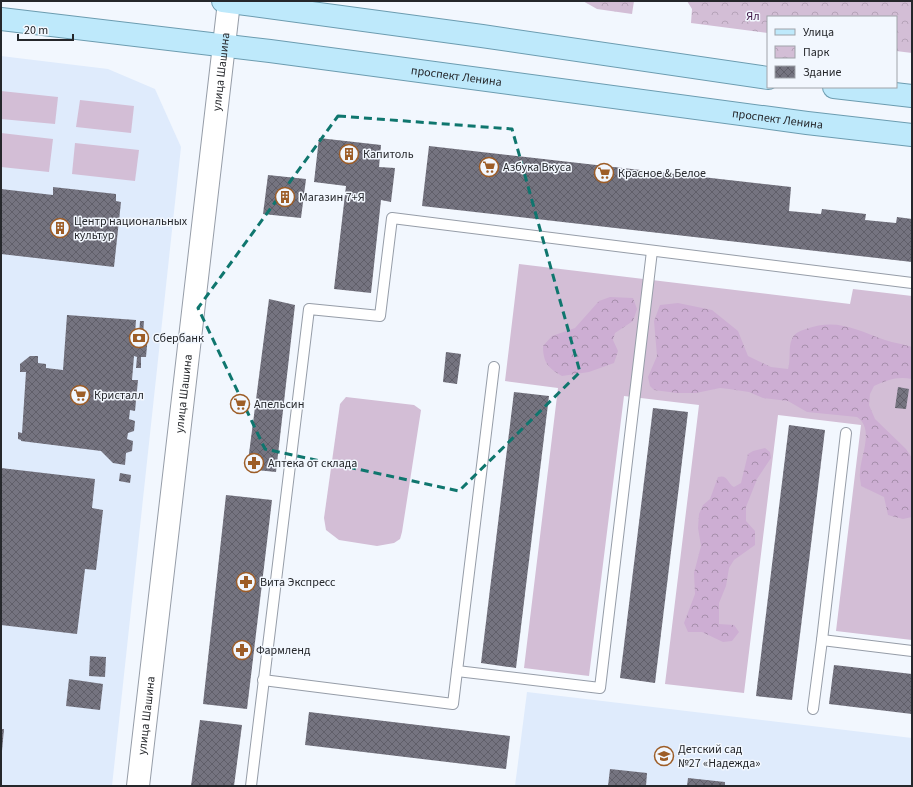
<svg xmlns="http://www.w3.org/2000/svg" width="913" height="787" font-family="'Source Sans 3',sans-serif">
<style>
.built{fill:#dfebfc}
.green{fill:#d3bed6}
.forest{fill:url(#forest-crowns)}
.park{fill:url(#park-crowns)}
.building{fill:url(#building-cross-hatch)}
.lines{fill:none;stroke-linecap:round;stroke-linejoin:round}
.lane-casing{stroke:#969da8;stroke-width:12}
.secondary-casing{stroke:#969da8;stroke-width:24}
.primary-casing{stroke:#6c9cb0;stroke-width:24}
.lane{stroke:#fff;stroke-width:10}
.secondary{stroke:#fff;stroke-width:22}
.primary{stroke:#bee9fb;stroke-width:22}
.marked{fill:none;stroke:#0f766e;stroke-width:3;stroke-dasharray:8 5;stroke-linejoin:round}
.labels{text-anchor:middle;stroke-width:3;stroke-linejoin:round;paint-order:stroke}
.park-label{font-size:12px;fill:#411948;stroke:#f2f7fe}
.street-label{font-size:12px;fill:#25272b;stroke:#f2f7fe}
.poi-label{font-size:12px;fill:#25272b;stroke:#f2f7fe;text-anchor:start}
</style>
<defs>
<pattern id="forest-crowns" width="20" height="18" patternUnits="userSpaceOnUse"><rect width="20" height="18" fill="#cdaed3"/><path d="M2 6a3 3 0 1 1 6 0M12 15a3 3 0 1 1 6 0" fill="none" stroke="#a68eab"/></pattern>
<pattern id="park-crowns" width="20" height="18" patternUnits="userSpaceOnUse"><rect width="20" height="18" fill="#d3bed6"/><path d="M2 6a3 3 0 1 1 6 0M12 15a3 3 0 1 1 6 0" fill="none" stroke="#b5a3b8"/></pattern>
<pattern id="building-cross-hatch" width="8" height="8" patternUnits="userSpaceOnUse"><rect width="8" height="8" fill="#757480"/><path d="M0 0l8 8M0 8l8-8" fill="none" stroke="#605f69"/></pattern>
</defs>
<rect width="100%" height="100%" fill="#f2f7fe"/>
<g class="built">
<path d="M 1,56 L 108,69 L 155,89 L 181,147 L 112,786 L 1,786 Z"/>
<path d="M 527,692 L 912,738 L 912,786 L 515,786 Z"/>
</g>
<g class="green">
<path d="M 1,91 L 58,97 L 55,124 L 1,119 Z"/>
<path d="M 80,100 L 134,106 L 131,133 L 76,127 Z"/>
<path d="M 1,133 L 53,139 L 49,172 L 1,167 Z"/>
<path d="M 75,143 L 139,150 L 135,181 L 72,174 Z"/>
<path d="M 519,264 L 850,304 L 853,289 L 912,296 L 912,640 L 836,631 L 861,425 L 778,415 L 744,693 L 665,684 L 699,405 L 624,396 L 589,676 L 524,668 L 558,388 L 505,381 Z"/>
<path d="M 346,397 L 414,405 L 421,410 L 402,532 L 400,539 L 394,543 L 377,546 L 339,540 L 326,530 L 324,518 L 340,404 Z"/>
</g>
<g class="forest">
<path d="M 610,297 L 633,298 L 637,309 L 633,321 L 615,333 L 613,340 L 618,351 L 614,363 L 589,372 L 562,376 C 548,368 543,362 543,346 L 552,336 L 575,328 L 599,301 Z"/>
<path d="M 678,303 L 712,310 L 738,331 L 748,356 L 771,367 L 788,369 C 791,360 788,346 792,339 C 794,333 800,331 806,329 C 837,318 856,330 885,340 C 894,343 903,344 912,347 L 912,379 C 897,376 888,380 874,386 L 870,394 L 869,405 L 875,419 L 906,449 L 912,458 L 912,517 L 903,519 L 888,515 L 884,497 L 861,486 C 861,482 859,477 860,473 C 860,457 875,429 857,417 L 807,412 L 788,401 L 763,398 L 749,392 L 729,389 L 720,388 L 696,393 L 677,393 L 654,390 L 650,386 L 648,377 L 657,356 L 654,321 L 660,305 Z"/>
<path d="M 765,448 L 770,452 L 771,458 L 757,479 L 746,507 L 746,521 L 755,531 L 755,545 L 734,560 L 729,568 L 726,586 L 719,603 L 719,624 L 734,625 L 739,632 L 732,641 L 723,642 L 702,632 L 688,632 L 684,623 L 695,594 L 694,573 L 701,546 L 698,528 L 699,514 L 703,505 L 710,499 L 718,477 C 728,474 727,483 734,487 L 741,483 L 748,454 L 753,451 Z"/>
</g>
<g class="park">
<path d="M 583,1 L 634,1 L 632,14 L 597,9 Z"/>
<path d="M 687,1 L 912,1 L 912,53 L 896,51 L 896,17 L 768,17 L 768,33 L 691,23 L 692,9 Z"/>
</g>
<g class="building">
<path d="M 319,138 L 381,145 L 379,167 L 395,168 L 391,202 L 381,200 L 371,293 L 334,289 L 346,186 L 314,182 Z"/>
<path d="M 429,146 L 791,187 L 789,211 L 821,214 L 822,209 L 866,214 L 865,220 L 896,223 L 897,217 L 912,219 L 912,262 L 422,206 Z"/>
<path d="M 268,175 L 306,179 L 301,218 L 263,214 Z"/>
<path d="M 53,187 L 116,194 L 116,201 L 121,202 L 114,267 L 1,254 L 1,189 L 53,195 Z"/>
<path d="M 269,299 L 295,305 L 276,472 L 247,469 Z"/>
<path d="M 67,315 L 136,320 L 135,334 L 139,335 L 140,321 L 144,321 L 143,335 L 148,335 L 146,357 L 141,357 L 141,368 L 136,368 L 137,357 L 134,356 L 132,380 L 138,380 L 135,411 L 130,410 L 129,419 L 135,421 L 134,431 L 128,433 L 127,439 L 133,441 L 132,451 L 126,453 L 125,465 L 113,463 L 101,451 L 21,441 L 21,440 L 18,439 L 18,432 L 22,433 L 26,372 L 20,372 L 20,364 L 30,356 L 38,356 L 38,363 L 46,364 L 46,368 L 63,370 Z"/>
<path d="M 446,352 L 461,354 L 457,384 L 443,382 Z"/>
<path d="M 898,387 L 909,389 L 906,409 L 895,408 Z"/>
<path d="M 514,392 L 549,396 L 516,668 L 481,663 Z"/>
<path d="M 653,408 L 688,412 L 655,683 L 620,678 Z"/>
<path d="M 789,425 L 825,430 L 792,700 L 756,696 Z"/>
<path d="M 1,468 L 95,479 L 92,508 L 103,510 L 96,570 L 85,569 L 77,634 L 1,625 Z"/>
<path d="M 120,473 L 131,475 L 130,483 L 119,481 Z"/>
<path d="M 226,495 L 272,500 L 247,709 L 203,704 Z"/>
<path d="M 90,656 L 106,657 L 105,677 L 89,676 Z"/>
<path d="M 834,665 L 912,674 L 912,714 L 829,704 Z"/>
<path d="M 69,679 L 103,684 L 100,710 L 66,706 Z"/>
<path d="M 309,712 L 510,736 L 506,769 L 305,745 Z"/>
<path d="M 200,720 L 242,725 L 234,786 L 191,786 Z"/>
<path d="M 1,729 L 4,729 L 2,751 L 1,751 Z"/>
<path d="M 610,769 L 647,773 L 646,786 L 608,786 Z"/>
<path d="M 688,778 L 725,782 L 725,786 L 687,786 Z"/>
</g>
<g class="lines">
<defs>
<g id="lane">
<path d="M 822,640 L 846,433"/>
<path d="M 457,671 L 600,688 L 652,251"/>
<path d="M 263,680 L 453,704 L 494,367"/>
<path d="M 813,709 L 822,640 L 912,651"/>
<path d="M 251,786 L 309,309 L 380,316 L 392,218 L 912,283"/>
</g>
<g id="secondary">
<path id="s1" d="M 138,786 L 229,2"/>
</g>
<g id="primary">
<path d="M 223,1 L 482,36 L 768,78"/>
<path id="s2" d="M 1,19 L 270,51 L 807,123 L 912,135"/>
<path d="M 834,87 L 912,96"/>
</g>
</defs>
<use href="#lane" class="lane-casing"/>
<use href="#secondary" class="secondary-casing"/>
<use href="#primary" class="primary-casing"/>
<use href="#lane" class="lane"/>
<use href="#secondary" class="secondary"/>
<use href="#primary" class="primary"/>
</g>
<path class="marked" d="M 338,116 L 512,129 L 580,372 L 459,491 L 265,449 L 198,308 Z"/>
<defs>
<symbol id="building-ring" viewBox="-11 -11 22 22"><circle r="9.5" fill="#f2f7fe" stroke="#9d5d27" stroke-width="1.5"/><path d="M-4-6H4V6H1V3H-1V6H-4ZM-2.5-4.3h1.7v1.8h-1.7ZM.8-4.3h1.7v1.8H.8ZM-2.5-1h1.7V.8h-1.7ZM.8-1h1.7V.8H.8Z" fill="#9d5d27"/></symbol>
<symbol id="supermarket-ring" viewBox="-11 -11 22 22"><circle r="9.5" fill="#f2f7fe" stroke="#9d5d27" stroke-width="1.5"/><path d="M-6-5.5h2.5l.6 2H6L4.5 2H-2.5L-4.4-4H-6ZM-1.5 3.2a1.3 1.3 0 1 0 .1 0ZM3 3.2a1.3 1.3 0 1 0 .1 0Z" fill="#9d5d27"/></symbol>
<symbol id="bank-ring" viewBox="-11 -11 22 22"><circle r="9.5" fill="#f2f7fe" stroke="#9d5d27" stroke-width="1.5"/><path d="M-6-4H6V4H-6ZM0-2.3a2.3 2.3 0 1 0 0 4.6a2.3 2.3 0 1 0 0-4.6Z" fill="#9d5d27"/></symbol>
<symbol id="pharmacy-ring" viewBox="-11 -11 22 22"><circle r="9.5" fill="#f2f7fe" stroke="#9d5d27" stroke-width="1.5"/><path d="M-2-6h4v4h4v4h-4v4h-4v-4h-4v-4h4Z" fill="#9d5d27"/></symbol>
<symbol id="school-ring" viewBox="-11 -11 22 22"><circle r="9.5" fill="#f2f7fe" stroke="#9d5d27" stroke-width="1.5"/><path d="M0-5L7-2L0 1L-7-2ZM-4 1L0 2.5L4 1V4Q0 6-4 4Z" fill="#9d5d27"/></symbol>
</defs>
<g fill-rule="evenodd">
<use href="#building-ring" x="338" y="143" width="22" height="22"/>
<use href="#supermarket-ring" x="478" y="156" width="22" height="22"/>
<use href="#supermarket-ring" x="593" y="162" width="22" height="22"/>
<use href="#building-ring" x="274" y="186" width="22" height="22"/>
<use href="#building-ring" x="49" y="217" width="22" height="22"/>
<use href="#bank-ring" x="128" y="327" width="22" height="22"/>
<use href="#supermarket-ring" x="69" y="384" width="22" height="22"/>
<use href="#supermarket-ring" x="229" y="393" width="22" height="22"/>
<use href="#pharmacy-ring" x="243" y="452" width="22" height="22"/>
<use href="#pharmacy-ring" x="235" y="571" width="22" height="22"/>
<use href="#pharmacy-ring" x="231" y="639" width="22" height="22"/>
<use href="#school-ring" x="653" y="745" width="22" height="22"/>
</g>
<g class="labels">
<g class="park-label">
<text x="753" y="20">Ял</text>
</g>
<g class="street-label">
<text dy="4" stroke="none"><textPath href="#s1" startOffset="719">улица Шашина</textPath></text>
<text dy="4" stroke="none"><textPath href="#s2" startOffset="459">проспект Ленина</textPath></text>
<text dy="4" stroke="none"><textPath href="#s2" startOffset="783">проспект Ленина</textPath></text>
<text dy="4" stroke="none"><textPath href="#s1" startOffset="395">улица Шашина</textPath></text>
<text dy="4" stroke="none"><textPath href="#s1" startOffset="71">улица Шашина</textPath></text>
</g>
<g class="poi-label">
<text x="363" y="158">Капитоль</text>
<text x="503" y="171">Азбука Вкуса</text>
<text x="618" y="177">Красное &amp; Белое</text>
<text x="299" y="201">Магазин 7+Я</text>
<text x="74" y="225">Центр национальных<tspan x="74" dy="14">культур</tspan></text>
<text x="153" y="342">Сбербанк</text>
<text x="94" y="399">Кристалл</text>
<text x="254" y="408">Апельсин</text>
<text x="268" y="467">Аптека от склада</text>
<text x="260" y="586">Вита Экспресс</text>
<text x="256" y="654">Фармленд</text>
<text x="678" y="753">Детский сад<tspan x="678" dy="14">№27 «Надежда»</tspan></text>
</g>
</g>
<rect width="913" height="787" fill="none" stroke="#25272b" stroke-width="4"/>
<rect x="767" y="16" width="130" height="72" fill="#f2f7fe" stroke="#a0a4aa"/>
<rect x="775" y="29" width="20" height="6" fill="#bee9fb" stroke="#a0a4aa"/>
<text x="803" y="36" font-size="12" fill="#25272b">Улица</text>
<rect x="775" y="46" width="20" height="12" fill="url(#park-crowns)" stroke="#a0a4aa"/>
<text x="803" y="56" font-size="12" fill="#25272b">Парк</text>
<rect x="775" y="66" width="20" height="12" fill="url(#building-cross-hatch)" stroke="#a0a4aa"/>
<text x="803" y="76" font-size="12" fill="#25272b">Здание</text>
<path d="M18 34v6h55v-6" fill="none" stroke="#25272b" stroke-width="2"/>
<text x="24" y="34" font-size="12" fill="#25272b" stroke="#f2f7fe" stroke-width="3" paint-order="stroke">20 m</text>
</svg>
